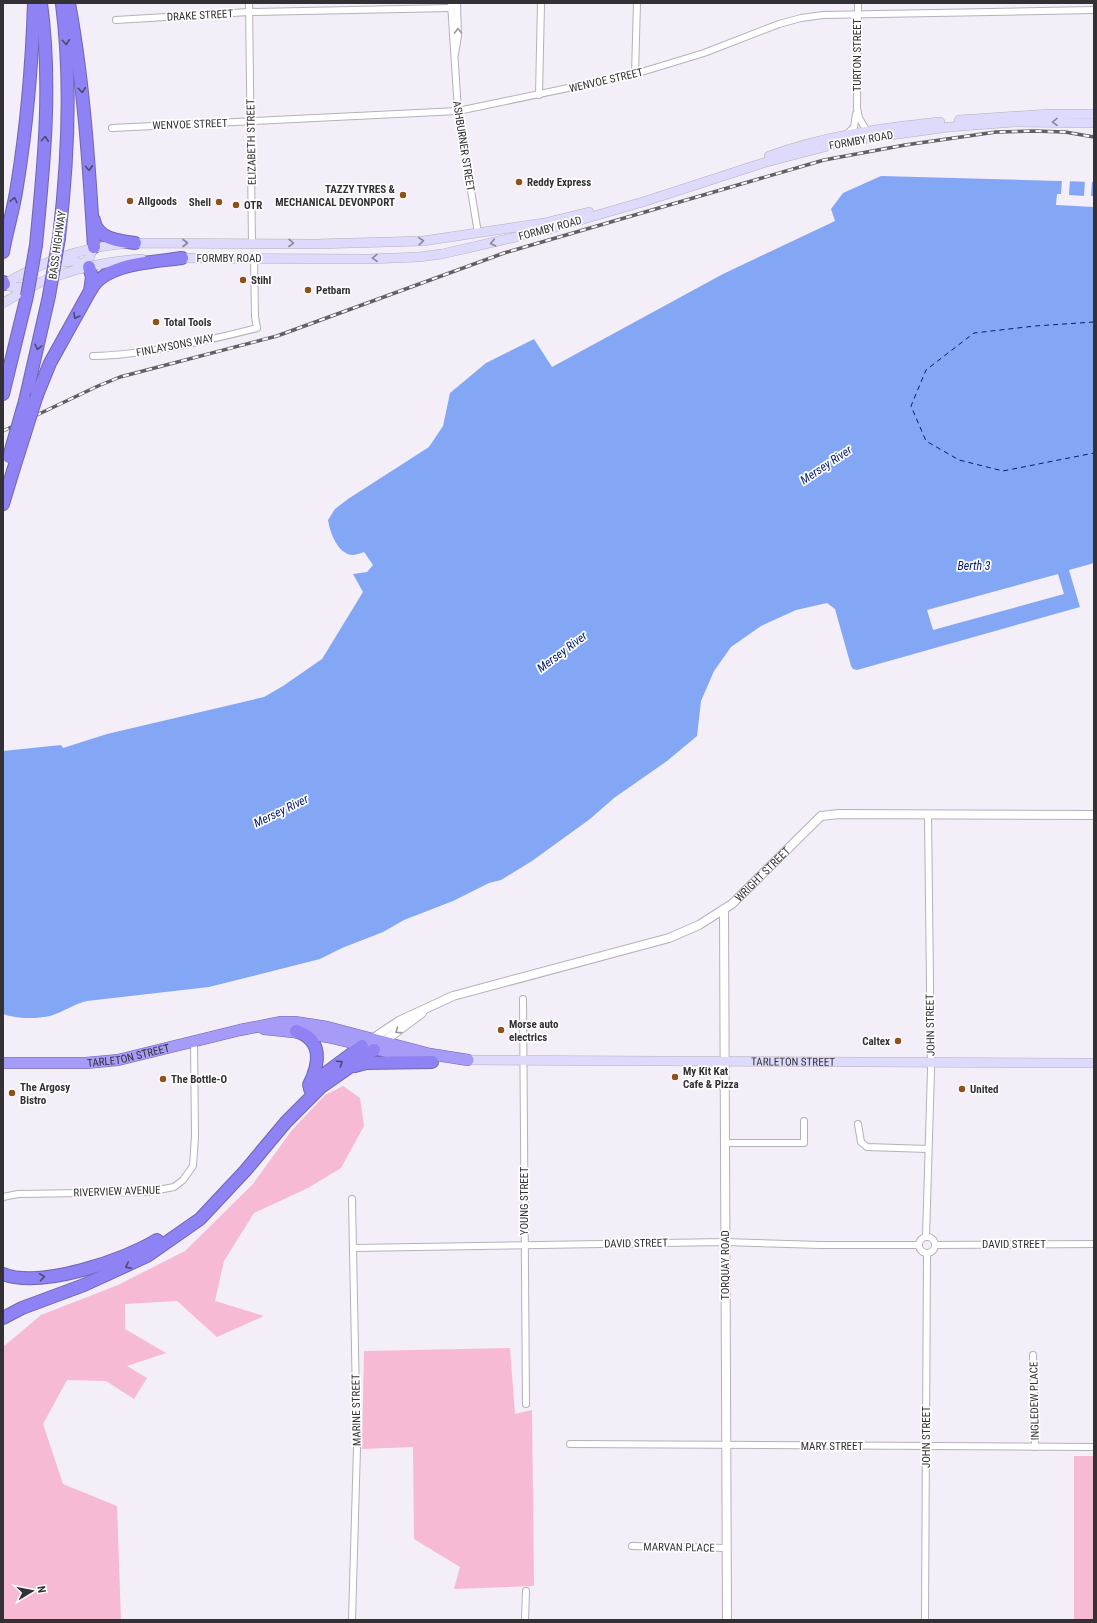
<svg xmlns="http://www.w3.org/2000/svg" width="1097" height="1623" font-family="'Roboto Condensed',sans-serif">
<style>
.green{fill:#f7bad4}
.water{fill:#83a7f5}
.pier{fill:#f3eef8}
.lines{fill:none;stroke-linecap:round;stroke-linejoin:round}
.ferry{stroke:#031b72;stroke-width:1;stroke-dasharray:5 4;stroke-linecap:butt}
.minor-casing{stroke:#b5b1ba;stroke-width:8}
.tertiary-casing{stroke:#b5b1ba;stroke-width:10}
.secondary-casing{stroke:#b5b1ba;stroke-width:10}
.trunk-casing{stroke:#6f66b1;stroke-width:12}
.motorway-casing{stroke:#6f66b1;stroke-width:14}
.minor{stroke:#fff;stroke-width:6}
.tertiary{stroke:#fff;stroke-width:8}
.secondary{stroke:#dddafc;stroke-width:9}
.trunk{stroke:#a69bf6;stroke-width:11}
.motorway{stroke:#8f82f4;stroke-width:12}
.rail-casing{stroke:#625f65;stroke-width:3.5}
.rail{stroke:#fefefe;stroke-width:2;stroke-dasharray:6;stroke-linecap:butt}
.motorway-bridge-casing{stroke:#6f66b1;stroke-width:14;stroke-linecap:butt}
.motorway-bridge{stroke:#8f82f4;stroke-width:12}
.oneway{stroke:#99989a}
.oneway2{stroke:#4f496e}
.oneway3{stroke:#888698}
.poi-dot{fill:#905119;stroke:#fefefe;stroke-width:1.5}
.labels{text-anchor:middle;stroke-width:3.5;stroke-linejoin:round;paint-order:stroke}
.street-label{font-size:11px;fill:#333135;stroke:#fefefe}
.poi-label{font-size:11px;font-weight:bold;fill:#333135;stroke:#fefefe;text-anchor:start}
.water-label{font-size:12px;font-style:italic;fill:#031b72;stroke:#fefefe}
</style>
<rect width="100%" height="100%" fill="#f3eef8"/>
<g class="green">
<path d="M 343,1086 L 360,1098 L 364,1126 L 341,1168 L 308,1188 L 254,1213 L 224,1261 L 215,1301 L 264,1316 L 217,1337 L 177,1301 L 125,1304 L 125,1329 L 166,1353 L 127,1366 L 147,1378 L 134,1399 L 106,1381 L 67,1380 L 43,1424 L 63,1484 L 117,1506 L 121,1620 L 3,1620 L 3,1347 L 41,1315 L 118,1285 L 185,1251 L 253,1184 L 292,1130 L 325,1095 Z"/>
<path d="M 510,1348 L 515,1414 L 532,1410 L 534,1586 L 454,1589 L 460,1567 L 414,1539 L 413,1447 L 362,1449 L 364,1351 Z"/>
<rect x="1074" y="1456" width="20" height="164"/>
</g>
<path class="water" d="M 881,176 L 1094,182 L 1094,563 L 1069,570 L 1080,607 L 857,670 L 853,669 L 851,666 L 835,609 L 827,603 L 796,610 L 761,626 L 731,647 L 714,671 L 701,701 L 697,736 L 667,761 L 614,798 L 590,819 L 532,861 L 501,880 L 489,883 L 453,901 L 404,920 L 383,932 L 342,948 L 320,959 L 209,987 L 87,1001 C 74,1004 63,1012 50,1016 C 35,1019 17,1019 3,1014 L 3,751 L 61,745 L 63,748 L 107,734 L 264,697 L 283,686 L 322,659 L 363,592 L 353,574 L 367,572 L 373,565 L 364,552 C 361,553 355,555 352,555 C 337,553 330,532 328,520 L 335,509 L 348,499 L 429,447 L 443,426 L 450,393 L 486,363 L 534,339 L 552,367 L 723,274 L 835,221 L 831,209 L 843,193 Z"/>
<g class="pier">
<path d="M 1062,179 L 1070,179 L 1069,195 L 1084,196 L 1085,180 L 1092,180 L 1091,196 L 1094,196 L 1094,207 L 1056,205 L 1057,194 L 1061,194 Z"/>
<path d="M 1058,574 L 1064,594 L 933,630 L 927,610 Z"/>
</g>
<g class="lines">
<path class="ferry" d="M 1094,322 L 1035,326 L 974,333 L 926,370 L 911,406 L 926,441 L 959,460 L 1003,471 L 1094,453"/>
<defs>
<g id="minor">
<path d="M 249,3 L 252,243"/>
<path d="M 451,3 L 458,111 L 478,233"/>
<path d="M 858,3 L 857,108 L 859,118 L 867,131"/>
<path d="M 116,20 L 249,12 L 451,8"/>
<path d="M 455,54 L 458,36 L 457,3"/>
<path d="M 635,74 L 637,3"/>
<path d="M 539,95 L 541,3"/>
<path d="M 112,128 L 458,111 L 635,74 L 704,53 L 779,24 L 801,18 L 823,15 L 1094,10"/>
<path d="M 848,133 L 854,127 L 856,114"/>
<path d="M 93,356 C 145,355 206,341 257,328 L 255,317 L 254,257"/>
<path d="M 523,999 L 526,1404"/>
<path d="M 858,1124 L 861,1142 L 867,1147 L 928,1149"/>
<path d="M 726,1143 L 804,1143 L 804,1121"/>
<path d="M 3,1197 L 18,1194 L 148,1192 L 174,1187 L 183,1180 L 193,1166 L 195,1136 L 194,1042"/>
<path d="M 352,1199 L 357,1448 L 352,1620"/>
<circle cx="927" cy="1245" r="8"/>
<path d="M 926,1237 L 931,1070 L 928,814"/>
<path d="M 935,1245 L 1094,1244"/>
<path d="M 354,1248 L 725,1242 L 821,1245 L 919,1245"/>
<path d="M 1033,1355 L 1035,1447"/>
<path d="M 570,1444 L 1094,1447"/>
<path d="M 632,1546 L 726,1548"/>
<path d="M 525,1620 L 526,1591"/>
<path d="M 925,1620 L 927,1253"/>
</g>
<g id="tertiary">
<path d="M 724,909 L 727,1620"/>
<path id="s1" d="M 372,1039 L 399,1021 L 453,996 L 669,938 L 699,925 L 732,904 L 821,816 L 839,814 L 1094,815"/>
<path d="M 383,1042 L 422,1013"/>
</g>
<g id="secondary">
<path d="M 959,120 L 1050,114 L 1094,114"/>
<path d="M 769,156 C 825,136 881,128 940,122"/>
<path d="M 177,258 L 369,259 L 419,257 L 442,254 L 546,230 L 646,201 L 763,163 L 847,141 L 949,127 L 1014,122 L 1094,123"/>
<path d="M 54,263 L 74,261 L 89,267"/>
<path d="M 80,267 L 89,258 L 94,247"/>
<path d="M 4,284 L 16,288 L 28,286"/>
<path d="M 3,285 C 44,260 87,245 135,243 L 316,244 L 423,241 L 544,223 L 589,212"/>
<path d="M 3,303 C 15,296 28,288 41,282 C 72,269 108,261 142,259"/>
<path id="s2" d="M 468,1060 L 1094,1063"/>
</g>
<g id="trunk">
<path d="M 264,1029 C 286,1031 307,1033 328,1037 C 358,1043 388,1053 418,1059"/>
<path id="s3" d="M 3,1063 L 86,1063 L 118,1060 L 240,1030 L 281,1022 L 295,1022 L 327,1027 L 430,1054 L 468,1060"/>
</g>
<g id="motorway">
<path d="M 69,3 C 84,84 89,166 94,247"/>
<path d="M 94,220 C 97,239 119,241 135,243"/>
<path d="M 59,238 C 68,161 72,82 62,4"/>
<path d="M 36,245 C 44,164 52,84 41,3"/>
<path d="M 3,252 C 7,230 14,208 17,186 C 27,125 32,64 34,3"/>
<path d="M 3,282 L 4,284"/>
<path d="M 91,290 C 104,263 156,262 182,258"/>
<path d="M 3,394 L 27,296"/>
<path d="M 37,395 L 50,363 L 90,291 L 92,277 L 89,267"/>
<path d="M 25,401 L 49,296"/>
<path d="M 3,504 L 13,471"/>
<path d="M 296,1031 C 323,1040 320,1063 309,1085"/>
<path d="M 355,1066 L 366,1063 L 432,1062"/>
<path d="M 310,1089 L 323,1075 L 362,1046"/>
<path d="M 3,1274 C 41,1289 124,1260 157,1240"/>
<path d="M 3,1318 L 22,1308 L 84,1285 L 147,1256 L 200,1219 L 245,1171 L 286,1122 L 321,1087 L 374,1050"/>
</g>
</defs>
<use href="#minor" class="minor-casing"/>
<use href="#tertiary" class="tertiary-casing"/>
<use href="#secondary" class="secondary-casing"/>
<use href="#trunk" class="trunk-casing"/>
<use href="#motorway" class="motorway-casing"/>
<use href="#minor" class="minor"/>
<use href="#tertiary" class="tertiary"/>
<use href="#secondary" class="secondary"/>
<use href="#trunk" class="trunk"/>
<use href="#motorway" class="motorway"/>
<defs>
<path id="rail" d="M 3,431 L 98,386 L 120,377 L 277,336 L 504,253 L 824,160 L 905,145 L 996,132 L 1034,131 L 1065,132 L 1094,137"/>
</defs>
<use href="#rail" class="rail-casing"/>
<use href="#rail" class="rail"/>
<defs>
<g id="motorway-bridge">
<path d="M 27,296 L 36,245"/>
<path d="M 49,296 L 59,238"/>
<path d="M 9,457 L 25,401"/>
<path d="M 13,471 L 37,395"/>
</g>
</defs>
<use href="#motorway-bridge" class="motorway-bridge-casing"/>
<use href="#motorway-bridge" class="motorway-bridge"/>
</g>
<defs><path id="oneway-chevron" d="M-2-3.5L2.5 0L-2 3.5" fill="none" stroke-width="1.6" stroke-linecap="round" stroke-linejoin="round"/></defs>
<g class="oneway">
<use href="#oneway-chevron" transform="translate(458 31) rotate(-91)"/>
<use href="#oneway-chevron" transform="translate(398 1031) rotate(143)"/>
</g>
<g class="oneway2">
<use href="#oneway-chevron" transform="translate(66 42) rotate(86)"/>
<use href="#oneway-chevron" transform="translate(82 90) rotate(85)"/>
<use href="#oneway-chevron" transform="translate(45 139) rotate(-86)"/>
<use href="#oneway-chevron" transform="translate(89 168) rotate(86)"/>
<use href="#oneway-chevron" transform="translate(14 200) rotate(-77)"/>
<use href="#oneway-chevron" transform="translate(76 316) rotate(120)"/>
<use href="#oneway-chevron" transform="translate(38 347) rotate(104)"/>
<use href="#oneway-chevron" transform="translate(340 1063) rotate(-34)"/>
<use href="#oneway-chevron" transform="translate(128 1266) rotate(153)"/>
<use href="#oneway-chevron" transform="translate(42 1277) rotate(-8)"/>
</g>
<g class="oneway3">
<use href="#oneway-chevron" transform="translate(1055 122) rotate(179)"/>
<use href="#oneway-chevron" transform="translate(421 241) rotate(-5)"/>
<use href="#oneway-chevron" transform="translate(185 243)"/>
<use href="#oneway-chevron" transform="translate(291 243) rotate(1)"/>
<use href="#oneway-chevron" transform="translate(493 243) rotate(168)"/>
<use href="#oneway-chevron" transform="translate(375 258) rotate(178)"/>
</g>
<g class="poi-dot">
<circle cx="519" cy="182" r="4"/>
<circle cx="403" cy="195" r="4"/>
<circle cx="130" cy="201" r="4"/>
<circle cx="219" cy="202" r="4"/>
<circle cx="236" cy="205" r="4"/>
<circle cx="243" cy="280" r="4"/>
<circle cx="308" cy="290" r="4"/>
<circle cx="156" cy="322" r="4"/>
<circle cx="501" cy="1030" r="4"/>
<circle cx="898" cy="1041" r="4"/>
<circle cx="675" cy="1077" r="4"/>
<circle cx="163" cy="1079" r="4"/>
<circle cx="962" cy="1089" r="4"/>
<circle cx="12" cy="1093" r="4"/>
</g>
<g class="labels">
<g class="street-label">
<text transform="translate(200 15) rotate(-3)" y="4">DRAKE STREET</text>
<text transform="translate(857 55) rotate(-90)" y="4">TURTON STREET</text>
<text transform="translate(606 80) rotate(-13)" y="4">WENVOE STREET</text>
<text transform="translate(190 124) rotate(-2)" y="4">WENVOE STREET</text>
<text transform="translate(861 140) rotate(-10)" y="4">FORMBY ROAD</text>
<text transform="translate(251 142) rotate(-91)" y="4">ELIZABETH STREET</text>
<text transform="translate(464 146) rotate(81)" y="4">ASHBURNER STREET</text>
<text transform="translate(550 228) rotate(-15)" y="4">FORMBY ROAD</text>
<text transform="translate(57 245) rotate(-82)" y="4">BASS HIGHWAY</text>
<text x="229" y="262">FORMBY ROAD</text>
<text transform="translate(175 345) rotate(-11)" y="4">FINLAYSONS WAY</text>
<text dy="4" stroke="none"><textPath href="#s1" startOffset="430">WRIGHT STREET</textPath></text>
<text transform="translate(930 1025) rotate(-91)" y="4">JOHN STREET</text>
<text dy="4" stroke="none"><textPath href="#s3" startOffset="126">TARLETON STREET</textPath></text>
<text dy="4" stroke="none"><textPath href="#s2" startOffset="325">TARLETON STREET</textPath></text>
<text transform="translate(117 1191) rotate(-2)" y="4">RIVERVIEW AVENUE</text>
<text transform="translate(524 1201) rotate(-90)" y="4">YOUNG STREET</text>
<text transform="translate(636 1243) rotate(-1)" y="4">DAVID STREET</text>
<text x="1014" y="1248">DAVID STREET</text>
<text transform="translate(725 1265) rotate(-90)" y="4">TORQUAY ROAD</text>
<text transform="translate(1034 1401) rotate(-91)" y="4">INGLEDEW PLACE</text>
<text transform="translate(356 1410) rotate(-91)" y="4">MARINE STREET</text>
<text transform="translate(926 1437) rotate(-90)" y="4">JOHN STREET</text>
<text x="832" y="1450">MARY STREET</text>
<text transform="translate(679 1547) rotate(1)" y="4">MARVAN PLACE</text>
</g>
<g class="poi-label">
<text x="527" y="186">Reddy Express</text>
<text x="395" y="193" text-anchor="end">TAZZY TYRES &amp;<tspan x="395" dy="13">MECHANICAL DEVONPORT</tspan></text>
<text x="138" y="205">Allgoods</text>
<text x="211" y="206" text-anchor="end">Shell</text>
<text x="244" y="209">OTR</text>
<text x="251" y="284">Stihl</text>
<text x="316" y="294">Petbarn</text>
<text x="164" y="326">Total Tools</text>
<text x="509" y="1028">Morse auto<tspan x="509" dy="13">electrics</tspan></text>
<text x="890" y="1045" text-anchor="end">Caltex</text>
<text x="683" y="1075">My Kit Kat<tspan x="683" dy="13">Cafe &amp; Pizza</tspan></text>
<text x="171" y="1083">The Bottle-O</text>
<text x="20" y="1091">The Argosy<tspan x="20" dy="13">Bistro</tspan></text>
<text x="970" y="1093">United</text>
</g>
<g class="water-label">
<text transform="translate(826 465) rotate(-34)" y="4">Mersey River</text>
<text x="974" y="570">Berth 3</text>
<text transform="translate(562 652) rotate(-37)" y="4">Mersey River</text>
<text transform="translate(281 811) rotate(-26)" y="4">Mersey River</text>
</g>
</g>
<rect width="1097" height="1623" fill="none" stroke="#333135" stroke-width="8"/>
<g transform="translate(32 1591) rotate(80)" stroke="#fefefe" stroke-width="3" paint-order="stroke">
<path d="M0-3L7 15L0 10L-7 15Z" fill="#333135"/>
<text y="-6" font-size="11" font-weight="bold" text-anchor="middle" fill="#333135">N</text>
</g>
</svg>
